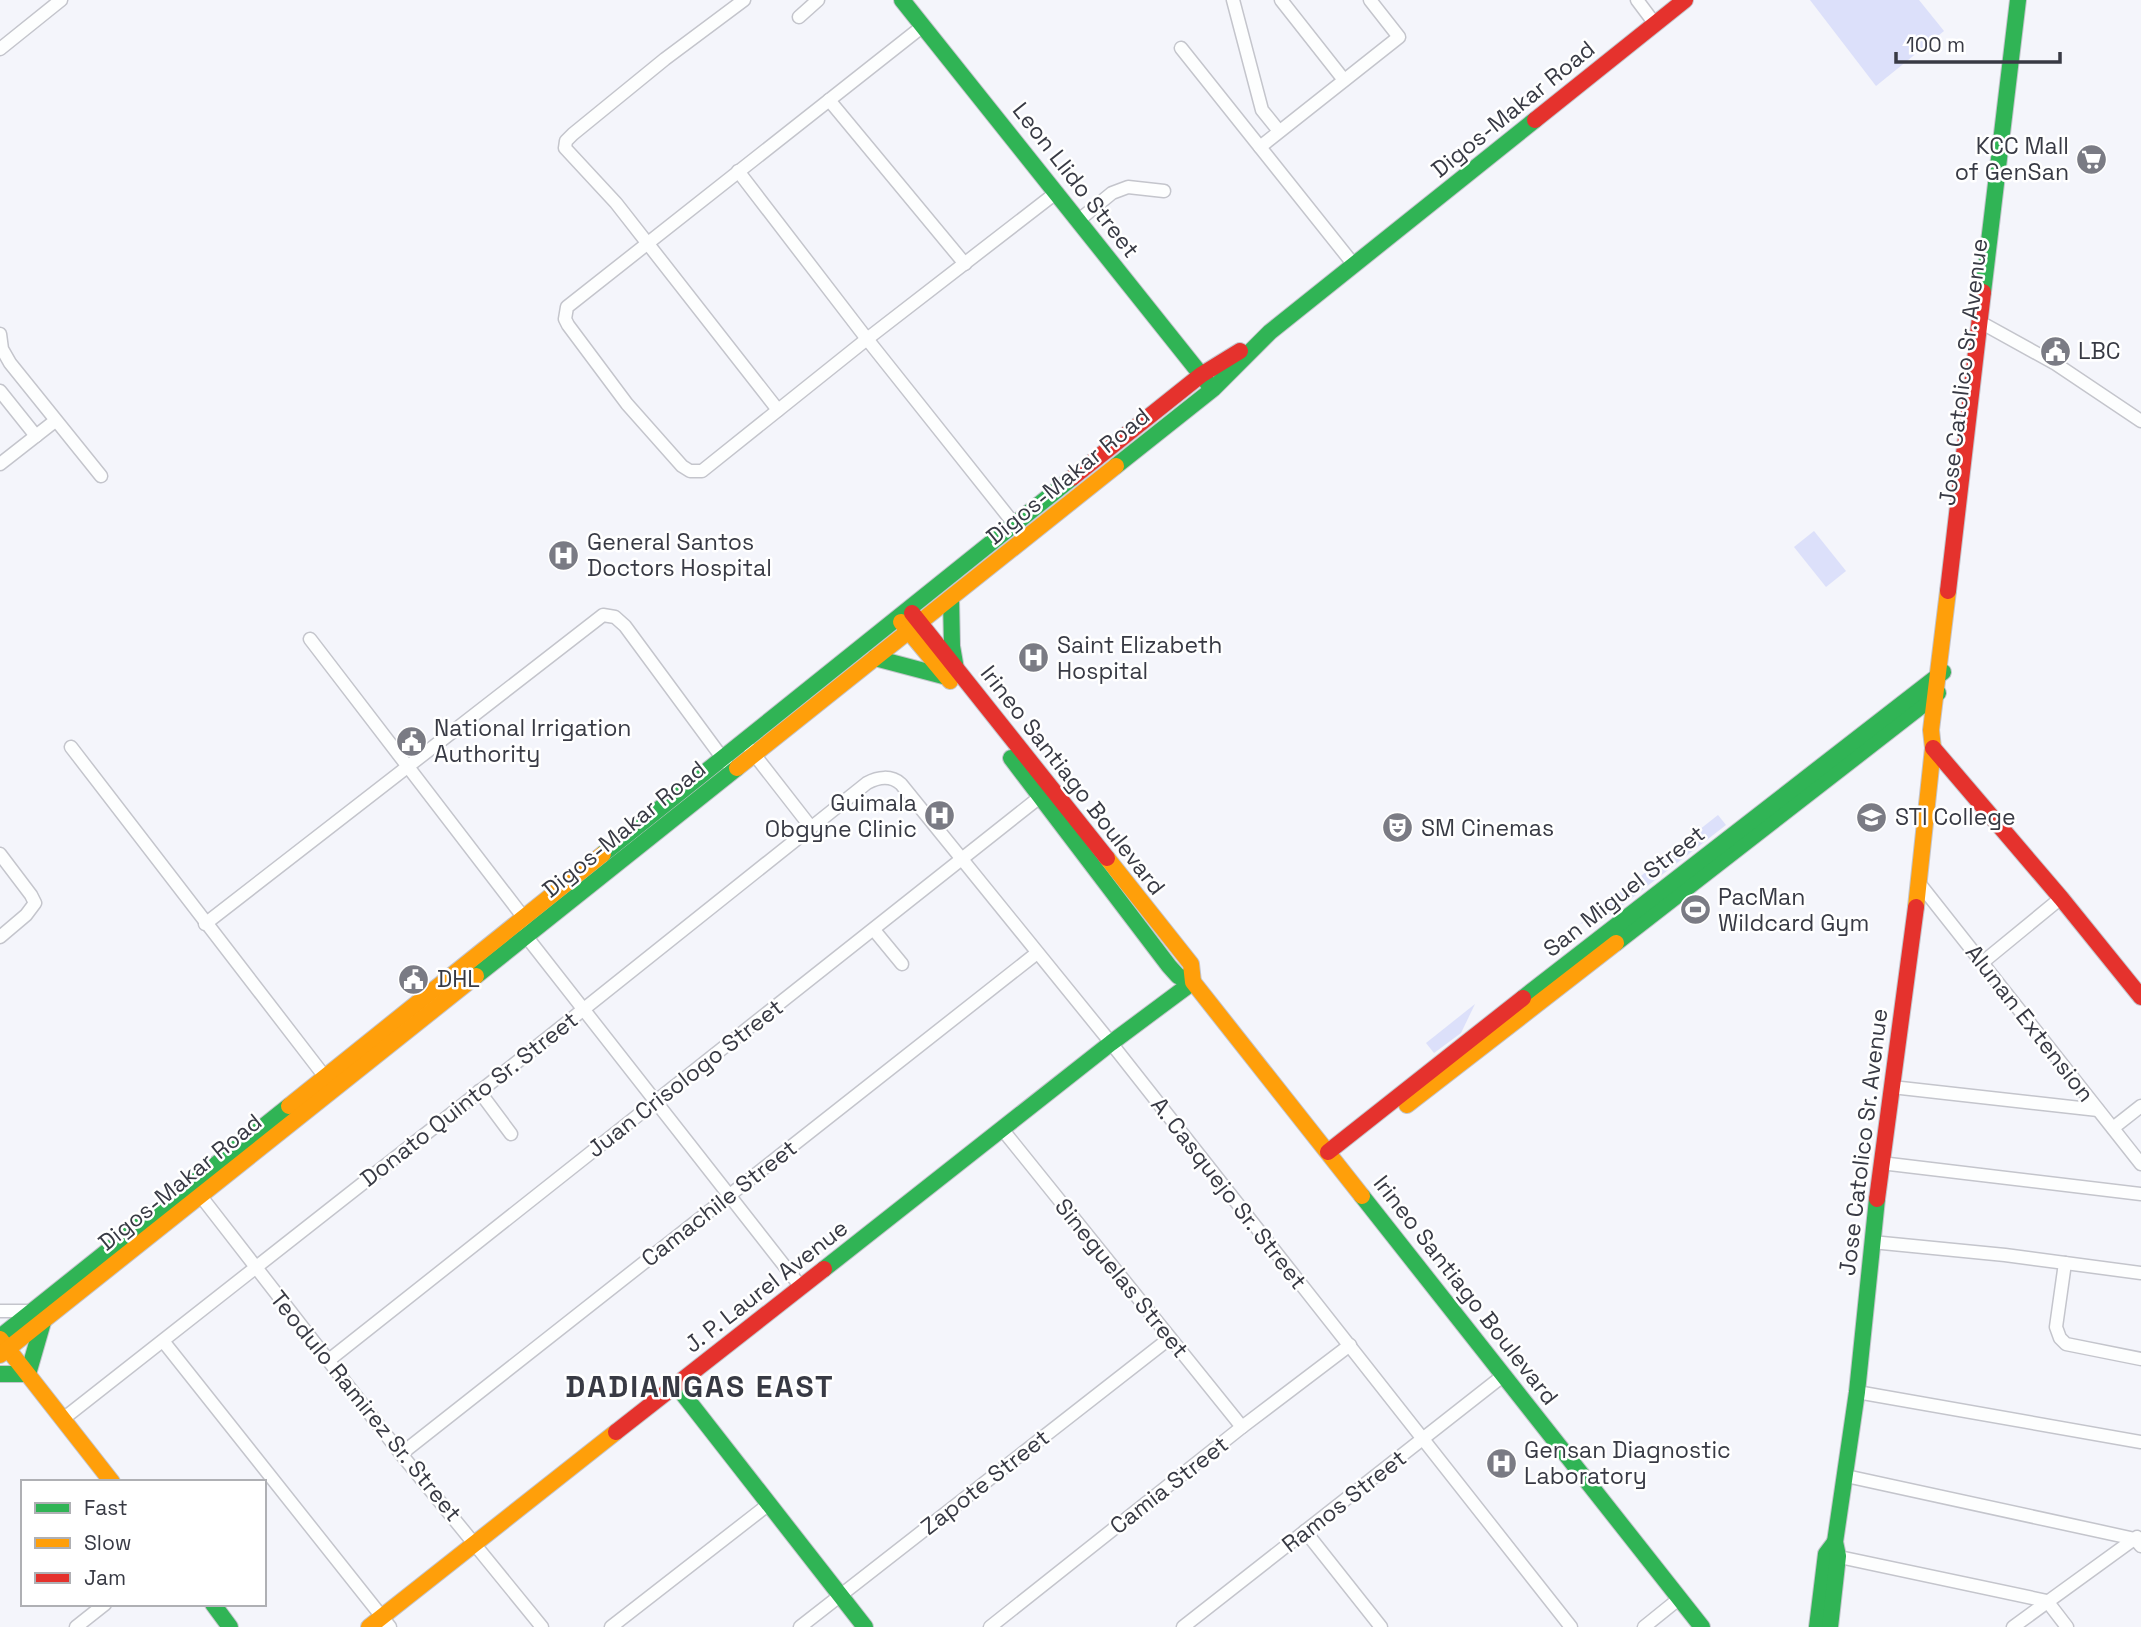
<svg xmlns="http://www.w3.org/2000/svg" width="2141" height="1627" font-family="'Space Grotesk',sans-serif">
<style>
.green{fill:#dce0fa}
.lines{fill:none;stroke-linecap:round;stroke-linejoin:round}
.street-casing{stroke:#c4c5cc;stroke-width:15}
.fast-casing{stroke:#c4c5cc;stroke-width:18}
.slow-casing{stroke:#c4c5cc;stroke-width:18}
.jam-casing{stroke:#c4c5cc;stroke-width:18}
.street{stroke:#fdfefe;stroke-width:12}
.fast{stroke:#30b455;stroke-width:16}
.slow{stroke:#ff9f0a;stroke-width:16}
.jam{stroke:#e5322d;stroke-width:16}
.labels{text-anchor:middle;stroke-width:5;stroke-linejoin:round;paint-order:stroke}
.street-label{font-size:23px;fill:#383a44;stroke:#fff}
.poi-label{font-size:23px;fill:#383a44;stroke:#fff;text-anchor:start}
.district-label{font-size:30px;font-weight:bold;letter-spacing:2px;fill:#383a44;stroke:#fff}
</style>
<rect width="100%" height="100%" fill="#f4f5fb"/>
<g class="green">
<path d="M 1810,0 L 1919,0 L 1944,31 L 1876,86 Z"/>
<path d="M 1814,531 L 1846,571 L 1826,587 L 1794,547 Z"/>
<path d="M 1718,815 L 1726,825 L 1610,915 L 1580,924 Z"/>
<path d="M 1475,1004 L 1461,1033 L 1434,1053 L 1426,1043 Z"/>
</g>
<g class="lines">
<defs>
<g id="street">
<path d="M 744,0 L 665,59 L 573,134 L 566,141 L 565,148 L 616,203 L 778,410"/>
<path d="M 1233,0 L 1262,110 L 1279,131"/>
<path d="M 1281,0 L 1344,80"/>
<path d="M 1637,0 L 1655,24"/>
<path d="M 799,17 L 818,0"/>
<path d="M 923,26 L 567,307 L 565,319 L 568,325 L 627,404 L 682,466 L 690,471 L 702,471 L 867,339 L 1057,192"/>
<path d="M 1181,48 L 1354,265"/>
<path d="M 0,49 L 61,0"/>
<path d="M 829,100 L 965,264"/>
<path d="M 1260,147 L 1399,37 L 1370,0"/>
<path d="M 738,171 L 867,339 L 1015,525"/>
<path d="M 1079,220 L 1112,193 L 1128,187 L 1164,191"/>
<path d="M 1980,322 L 2056,364 L 2141,421"/>
<path d="M 0,334 L 2,349 L 10,363 L 101,476"/>
<path d="M 0,391 L 36,436"/>
<path d="M 0,464 L 55,421"/>
<path d="M 310,639 L 524,918 L 526,936 L 801,1287"/>
<path d="M 71,747 L 325,1077"/>
<path d="M 750,749 L 810,826"/>
<path d="M 0,854 L 31,895 L 35,903 L 26,915 L 0,937"/>
<path d="M 1919,883 L 2141,1164"/>
<path d="M 205,924 L 603,615 L 615,617 L 625,626 L 726,763"/>
<path d="M 874,930 L 902,964"/>
<path d="M 1983,962 L 2061,898"/>
<path d="M 1892,1087 L 2098,1110"/>
<path d="M 479,1091 L 511,1134"/>
<path d="M 2113,1128 L 2141,1106"/>
<path d="M 1002,1129 L 1242,1427"/>
<path d="M 1881,1163 L 2141,1194"/>
<path d="M 196,1190 L 401,1454 L 542,1627"/>
<path d="M 1872,1242 L 2005,1255 L 2141,1273"/>
<path d="M 2065,1263 L 2056,1327 L 2060,1338 L 2066,1344 L 2141,1359"/>
<path d="M 0,1311 L 32,1311"/>
<path d="M 163,1341 L 390,1627"/>
<path d="M 329,1360 L 1045,793"/>
<path d="M 1857,1392 L 2141,1442"/>
<path d="M 63,1419 L 540,1044 L 867,783 C 878,777 891,775 901,784 L 1111,1043 L 1571,1627"/>
<path d="M 401,1454 L 1037,953"/>
<path d="M 1846,1476 L 2135,1539 L 2141,1546"/>
<path d="M 1305,1531 L 1381,1627"/>
<path d="M 1830,1555 L 2047,1601 L 2067,1627"/>
<path d="M 76,1627 L 105,1604"/>
<path d="M 611,1627 L 769,1504"/>
<path d="M 800,1627 L 1170,1338"/>
<path d="M 990,1627 L 1242,1427 L 1350,1345"/>
<path d="M 1183,1627 L 1504,1375"/>
<path d="M 1644,1627 L 1680,1598"/>
<path d="M 2013,1627 L 2137,1537"/>
</g>
<g id="fast">
<path d="M 902,0 L 1210,386"/>
<path d="M 1983,292 L 2018,0"/>
<path d="M 1116,466 L 1213,389 L 1270,332 L 1535,120"/>
<path d="M 951,598 L 952,646 L 956,669"/>
<path d="M 875,658 L 947,677"/>
<path d="M 1011,758 L 1169,966 L 1178,976 L 1193,982"/>
<path d="M 603,854 L 1072,478"/>
<path d="M 1616,943 L 1938,693"/>
<path d="M 476,976 L 737,768"/>
<path d="M 1523,998 L 1943,672"/>
<path d="M 1362,1196 L 1702,1627"/>
<path d="M 824,1269 L 1111,1043 L 1193,982"/>
<path d="M 0,1337 L 289,1106"/>
<path d="M 0,1374 L 28,1374 L 43,1322"/>
<path d="M 676,1385 L 865,1627"/>
<path d="M 213,1604 L 230,1627"/>
<path d="M 1817,1627 L 1826,1554 L 1835,1542"/>
<path d="M 1830,1627 L 1838,1556 L 1835,1542 L 1857,1392 L 1877,1199"/>
</g>
<g id="slow">
<path d="M 901,622 L 950,681"/>
<path d="M 737,768 L 1116,466"/>
<path d="M 1107,858 L 1191,964 L 1193,982 L 1362,1196"/>
<path d="M 1916,907 L 1933,748 L 1931,730 L 1948,591"/>
<path d="M 1407,1105 L 1616,943"/>
<path d="M 289,1106 L 603,854"/>
<path d="M 0,1339 L 112,1482"/>
<path d="M 0,1355 L 476,976"/>
<path d="M 369,1627 L 616,1432"/>
</g>
<g id="jam">
<path d="M 1535,120 L 1685,0"/>
<path d="M 1072,478 L 1201,375 L 1240,351"/>
<path d="M 1948,591 L 1983,292"/>
<path d="M 912,613 L 1107,858"/>
<path d="M 1933,748 L 2061,898 L 2141,997"/>
<path d="M 1328,1152 L 1523,998"/>
<path d="M 1877,1199 L 1916,907"/>
<path d="M 616,1432 L 824,1269"/>
</g>
</defs>
<use href="#street" class="street-casing"/>
<use href="#fast" class="fast-casing"/>
<use href="#slow" class="slow-casing"/>
<use href="#jam" class="jam-casing"/>
<use href="#street" class="street"/>
<use href="#fast" class="fast"/>
<use href="#slow" class="slow"/>
<use href="#jam" class="jam"/>
</g>
<defs>
<symbol id="supermarket-disc" viewBox="-11 -11 22 22"><circle r="9.5" fill="#7a7b84" stroke="#fff"/><path d="M-6-5.5h2.5l.6 2H6L4.5 2H-2.5L-4.4-4H-6ZM-1.5 3.2a1.3 1.3 0 1 0 .1 0ZM3 3.2a1.3 1.3 0 1 0 .1 0Z" fill="#fff"/></symbol>
<symbol id="civic-disc" viewBox="-11 -11 22 22"><circle r="9.5" fill="#7a7b84" stroke="#fff"/><path d="M-.6-6.5H3V-4.5H.6V-3L4-1V1h2V6H-6V1h2V-1L-.6-3ZM-1.2 2.5V6h2.4V2.5Z" fill="#fff"/></symbol>
<symbol id="hospital-disc" viewBox="-11 -11 22 22"><circle r="9.5" fill="#7a7b84" stroke="#fff"/><path d="M-5-5h3v3.5h4V-5h3V5h-3V1.5h-4V5h-3Z" fill="#fff"/></symbol>
<symbol id="university-disc" viewBox="-11 -11 22 22"><circle r="9.5" fill="#7a7b84" stroke="#fff"/><path d="M0-5L7-2L0 1L-7-2ZM-4 1L0 2.5L4 1V4Q0 6-4 4Z" fill="#fff"/></symbol>
<symbol id="theatre-disc" viewBox="-11 -11 22 22"><circle r="9.5" fill="#7a7b84" stroke="#fff"/><path d="M-5-5.5Q0-4 5-5.5V0Q5 5 0 6Q-5 5-5 0ZM-3.3-2.5H-1v1.5H-3.3ZM1-2.5H3.3v1.5H1ZM-2.8 1Q0 5.5 2.8 1Z" fill="#fff"/></symbol>
<symbol id="stadium-disc" viewBox="-11 -11 22 22"><circle r="9.5" fill="#7a7b84" stroke="#fff"/><path d="M0-5a6.5 5 0 1 0 0 10a6.5 5 0 1 0 0-10ZM-3.5-1.8h7v3.6h-7Z" fill="#fff"/></symbol>
</defs>
<g fill-rule="evenodd">
<use href="#supermarket-disc" x="2074" y="142" width="35" height="35"/>
<use href="#civic-disc" x="2038" y="334" width="35" height="35"/>
<use href="#hospital-disc" x="546" y="538" width="35" height="35"/>
<use href="#hospital-disc" x="1016" y="640" width="35" height="35"/>
<use href="#civic-disc" x="394" y="724" width="35" height="35"/>
<use href="#hospital-disc" x="922" y="798" width="35" height="35"/>
<use href="#university-disc" x="1854" y="800" width="35" height="35"/>
<use href="#theatre-disc" x="1380" y="810" width="35" height="35"/>
<use href="#stadium-disc" x="1678" y="892" width="35" height="35"/>
<use href="#civic-disc" x="396" y="962" width="35" height="35"/>
<use href="#hospital-disc" x="1484" y="1446" width="35" height="35"/>
</g>
<g class="labels">
<g class="street-label">
<text transform="translate(1513 109) rotate(-39)" y="8">Digos-Makar Road</text>
<text transform="translate(1076 180) rotate(52)" y="8">Leon Llido Street</text>
<text transform="translate(1963 372) rotate(-83)" y="8">Jose Catolico Sr. Avenue</text>
<text transform="translate(1068 476) rotate(-39)" y="8">Digos-Makar Road</text>
<text transform="translate(1073 780) rotate(52)" y="8">Irineo Santiago Boulevard</text>
<text transform="translate(624 829) rotate(-39)" y="8">Digos-Makar Road</text>
<text transform="translate(1624 891) rotate(-38)" y="8">San Miguel Street</text>
<text transform="translate(2030 1023) rotate(52)" y="8">Alunan Extension</text>
<text transform="translate(685 1078) rotate(-38)" y="8">Juan Crisologo Street</text>
<text transform="translate(469 1099) rotate(-38)" y="8">Donato Quinto Sr. Street</text>
<text transform="translate(1863 1142) rotate(-83)" y="8">Jose Catolico Sr. Avenue</text>
<text transform="translate(180 1182) rotate(-39)" y="8">Digos-Makar Road</text>
<text transform="translate(1229 1193) rotate(52)" y="8">A. Casquejo Sr. Street</text>
<text transform="translate(719 1203) rotate(-38)" y="8">Camachile Street</text>
<text transform="translate(1122 1278) rotate(51)" y="8">Sineguelas Street</text>
<text transform="translate(766 1286) rotate(-38)" y="8">J. P. Laurel Avenue</text>
<text transform="translate(1466 1290) rotate(52)" y="8">Irineo Santiago Boulevard</text>
<text transform="translate(366 1406) rotate(51)" y="8">Teodulo Ramirez Sr. Street</text>
<text transform="translate(985 1482) rotate(-38)" y="8">Zapote Street</text>
<text transform="translate(1169 1485) rotate(-38)" y="8">Camia Street</text>
<text transform="translate(1344 1501) rotate(-38)" y="8">Ramos Street</text>
</g>
<g class="poi-label">
<text x="2069" y="154" text-anchor="end">KCC Mall<tspan x="2069" dy="26">of GenSan</tspan></text>
<text x="2078" y="359">LBC</text>
<text x="587" y="550">General Santos<tspan x="587" dy="26">Doctors Hospital</tspan></text>
<text x="1057" y="653">Saint Elizabeth<tspan x="1057" dy="26">Hospital</tspan></text>
<text x="434" y="736">National Irrigation<tspan x="434" dy="26">Authority</tspan></text>
<text x="917" y="811" text-anchor="end">Guimala<tspan x="917" dy="26">Obgyne Clinic</tspan></text>
<text x="1895" y="825">STI College</text>
<text x="1421" y="836">SM Cinemas</text>
<text x="1718" y="905">PacMan<tspan x="1718" dy="26">Wildcard Gym</tspan></text>
<text x="437" y="987">DHL</text>
<text x="1524" y="1458">Gensan Diagnostic<tspan x="1524" dy="26">Laboratory</tspan></text>
</g>
<g class="district-label">
<text x="700" y="1397">DADIANGAS EAST</text>
</g>
</g>
<rect x="21" y="1480" width="245" height="126" fill="#ffffff" stroke="#afb0b4" stroke-width="2"/>
<rect x="35" y="1503" width="35" height="10" fill="#30b455" stroke="#afb0b4" stroke-width="2"/>
<text x="84" y="1515" font-size="21" fill="#383a44">Fast</text>
<rect x="35" y="1538" width="35" height="10" fill="#ff9f0a" stroke="#afb0b4" stroke-width="2"/>
<text x="84" y="1550" font-size="21" fill="#383a44">Slow</text>
<rect x="35" y="1573" width="35" height="10" fill="#e5322d" stroke="#afb0b4" stroke-width="2"/>
<text x="84" y="1585" font-size="21" fill="#383a44">Jam</text>
<path d="M1896 52v10h164v-10" fill="none" stroke="#383a44" stroke-width="3.5"/>
<text x="1906" y="52" font-size="21" fill="#383a44" stroke="#ffffff" stroke-width="5" paint-order="stroke">100 m</text>
</svg>
